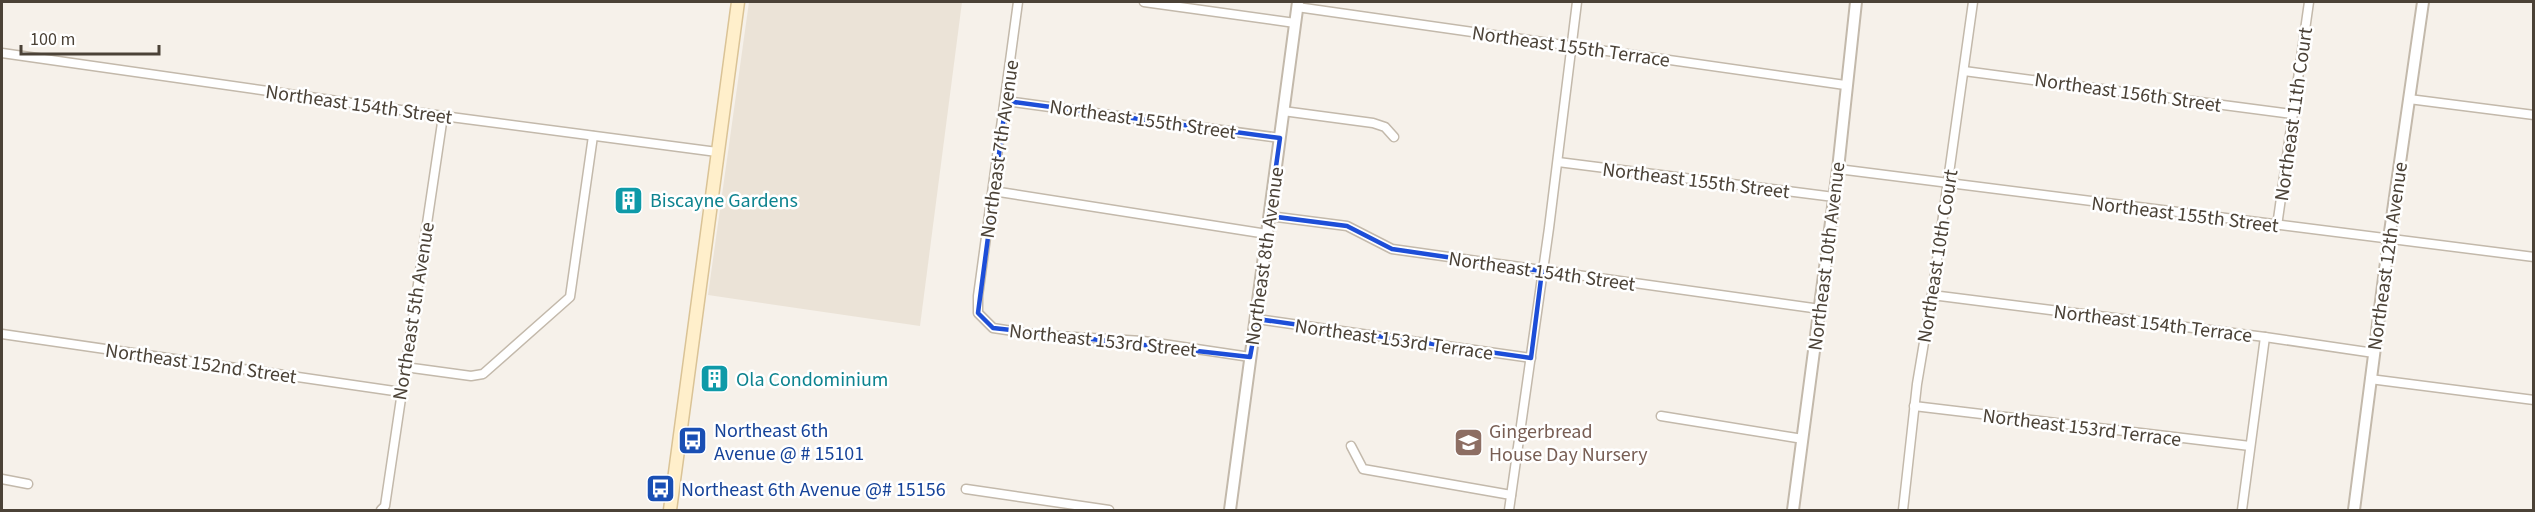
<svg xmlns="http://www.w3.org/2000/svg" width="2535" height="512" font-family="'Source Sans 3',sans-serif">
<style>
.residential{fill:#ebe3d7}
.lines{fill:none;stroke-linecap:round;stroke-linejoin:round}
.minor-casing{stroke:#c3b9ab;stroke-width:11}
.tertiary-casing{stroke:#c3b9ab;stroke-width:14}
.secondary-casing{stroke:#dac396;stroke-width:15}
.minor{stroke:#fff;stroke-width:8}
.tertiary{stroke:#fff;stroke-width:10}
.secondary{stroke:#ffefcb;stroke-width:12}
.marked{fill:none;stroke:#1d4ed8;stroke-width:4.5;stroke-linejoin:round}
.labels{text-anchor:middle;stroke-width:5;stroke-linejoin:round;paint-order:stroke}
.street-label{font-size:20px;fill:#4b4237;stroke:#fff}
.culture-label{font-size:20px;fill:#0d838f;stroke:#fff;text-anchor:start}
.transit-label{font-size:20px;fill:#164399;stroke:#fff;text-anchor:start}
.education-label{font-size:20px;fill:#785e54;stroke:#fff;text-anchor:start}
</style>
<rect width="100%" height="100%" fill="#f6f1ea"/>
<path class="residential" d="M 749,2 L 962,2 L 920,326 L 708,295 Z"/>
<g class="lines">
<defs>
<g id="minor">
<path d="M 1018,2 L 978,296 L 978,313 L 993,328 L 1040,335 L 1143,341 L 1250,357"/>
<path d="M 1144,2 L 1295,23"/>
<path d="M 1297,7 L 1845,85"/>
<path d="M 2,53 L 443,116 L 717,152"/>
<path d="M 1964,71 L 2292,114"/>
<path d="M 2409,99 L 2534,115"/>
<path d="M 1006,101 L 1280,138"/>
<path d="M 1283,111 L 1373,123 L 1385,127 L 1394,137"/>
<path d="M 1558,162 L 1834,197"/>
<path d="M 1838,169 L 2534,257"/>
<path d="M 993,191 L 1267,234"/>
<path d="M 1269,216 L 1347,226 L 1392,249 L 1820,309"/>
<path d="M 2277,226 L 2309,2"/>
<path d="M 1932,295 L 2265,337 L 2374,353"/>
<path d="M 1257,319 L 1531,358"/>
<path d="M 2,334 L 401,392"/>
<path d="M 405,367 L 471,376 L 483,374 L 570,297 L 593,136"/>
<path d="M 2370,379 L 2534,400"/>
<path d="M 1914,406 L 2250,446"/>
<path d="M 1661,416 L 1803,439"/>
<path d="M 1351,446 L 1363,469 L 1511,495"/>
<path d="M 2,479 L 28,484"/>
<path d="M 966,489 L 1109,510"/>
<path d="M 381,510 L 385,506 L 443,116"/>
<path d="M 1509,510 L 1549,228 L 1577,2"/>
<path d="M 1903,510 L 1917,384 L 1932,295 L 1973,2"/>
<path d="M 2242,510 L 2265,337"/>
</g>
<g id="tertiary">
<path d="M 1230,510 L 1298,2"/>
<path d="M 1793,510 L 1838,169 L 1856,2"/>
<path d="M 2354,510 L 2389,239 L 2423,2"/>
</g>
<path id="secondary" d="M 670,510 L 738,2"/>
</defs>
<use href="#minor" class="minor-casing"/>
<use href="#tertiary" class="tertiary-casing"/>
<use href="#secondary" class="secondary-casing"/>
<use href="#minor" class="minor"/>
<use href="#tertiary" class="tertiary"/>
<use href="#secondary" class="secondary"/>
</g>
<path class="marked" d="M 1006,101 L 1280,138 L 1269,216 L 1347,226 L 1392,249 L 1542,271 L 1531,358 L 1257,319 L 1250,357 L 993,328 L 978,313 Z"/>
<defs>
<symbol id="building-square" viewBox="-11 -11 22 22"><rect x="-9" y="-9" width="18" height="18" rx="4" fill="#0f9aa8" stroke="#fff"/><path d="M-4-6H4V6H1V3H-1V6H-4ZM-2.5-4.3h1.7v1.8h-1.7ZM.8-4.3h1.7v1.8H.8ZM-2.5-1h1.7V.8h-1.7ZM.8-1h1.7V.8H.8Z" fill="#fff"/></symbol>
<symbol id="bus-square" viewBox="-11 -11 22 22"><rect x="-9" y="-9" width="18" height="18" rx="4" fill="#1a4fb4" stroke="#fff"/><path d="M-5-6H5V4H4V6H2V4H-2V6H-4V4H-5ZM-3.5-4V0h7V-4ZM-3.5 1.2v1.5H-2V1.2ZM2 1.2v1.5H3.5V1.2Z" fill="#fff"/></symbol>
<symbol id="school-square" viewBox="-11 -11 22 22"><rect x="-9" y="-9" width="18" height="18" rx="4" fill="#8d6e63" stroke="#fff"/><path d="M0-5L7-2L0 1L-7-2ZM-4 1L0 2.5L4 1V4Q0 6-4 4Z" fill="#fff"/></symbol>
</defs>
<g fill-rule="evenodd">
<use href="#building-square" x="612" y="184" width="33" height="33"/>
<use href="#building-square" x="698" y="362" width="33" height="33"/>
<use href="#bus-square" x="676" y="424" width="33" height="33"/>
<use href="#school-square" x="1452" y="426" width="33" height="33"/>
<use href="#bus-square" x="644" y="472" width="33" height="33"/>
</g>
<g class="labels">
<g class="street-label">
<text transform="translate(1571 46) rotate(8)" y="7">Northeast 155th Terrace</text>
<text transform="translate(2128 92) rotate(8)" y="7">Northeast 156th Street</text>
<text transform="translate(359 104) rotate(8)" y="7">Northeast 154th Street</text>
<text transform="translate(2293 114) rotate(-82)" y="7">Northeast 11th Court</text>
<text transform="translate(1143 119) rotate(8)" y="7">Northeast 155th Street</text>
<text transform="translate(999 149) rotate(-82)" y="7">Northeast 7th Avenue</text>
<text transform="translate(1696 180) rotate(7)" y="7">Northeast 155th Street</text>
<text transform="translate(2185 214) rotate(7)" y="7">Northeast 155th Street</text>
<text transform="translate(1264 256) rotate(-82)" y="7">Northeast 8th Avenue</text>
<text transform="translate(1826 256) rotate(-83)" y="7">Northeast 10th Avenue</text>
<text transform="translate(1937 256) rotate(-81)" y="7">Northeast 10th Court</text>
<text transform="translate(2387 256) rotate(-82)" y="7">Northeast 12th Avenue</text>
<text transform="translate(1542 271) rotate(8)" y="7">Northeast 154th Street</text>
<text transform="translate(413 311) rotate(-81)" y="7">Northeast 5th Avenue</text>
<text transform="translate(2153 323) rotate(7)" y="7">Northeast 154th Terrace</text>
<text transform="translate(1394 339) rotate(8)" y="7">Northeast 153rd Terrace</text>
<text transform="translate(1103 340) rotate(6)" y="7">Northeast 153rd Street</text>
<text transform="translate(201 363) rotate(8)" y="7">Northeast 152nd Street</text>
<text transform="translate(2082 427) rotate(7)" y="7">Northeast 153rd Terrace</text>
</g>
<g class="culture-label">
<text x="650" y="207">Biscayne Gardens</text>
<text x="736" y="386">Ola Condominium</text>
</g>
<g class="transit-label">
<text x="714" y="437">Northeast 6th<tspan x="714" dy="23">Avenue @ # 15101</tspan></text>
<text x="681" y="496">Northeast 6th Avenue @# 15156</text>
</g>
<g class="education-label">
<text x="1489" y="438">Gingerbread<tspan x="1489" dy="23">House Day Nursery</tspan></text>
</g>
</g>
<rect width="2535" height="512" fill="none" stroke="#4b4237" stroke-width="6"/>
<path d="M21 45v9h138v-9" fill="none" stroke="#4b4237" stroke-width="3"/>
<text x="30" y="45" font-size="18" fill="#4b4237" stroke="#ffffff" stroke-width="4.5" paint-order="stroke">100 m</text>
</svg>
